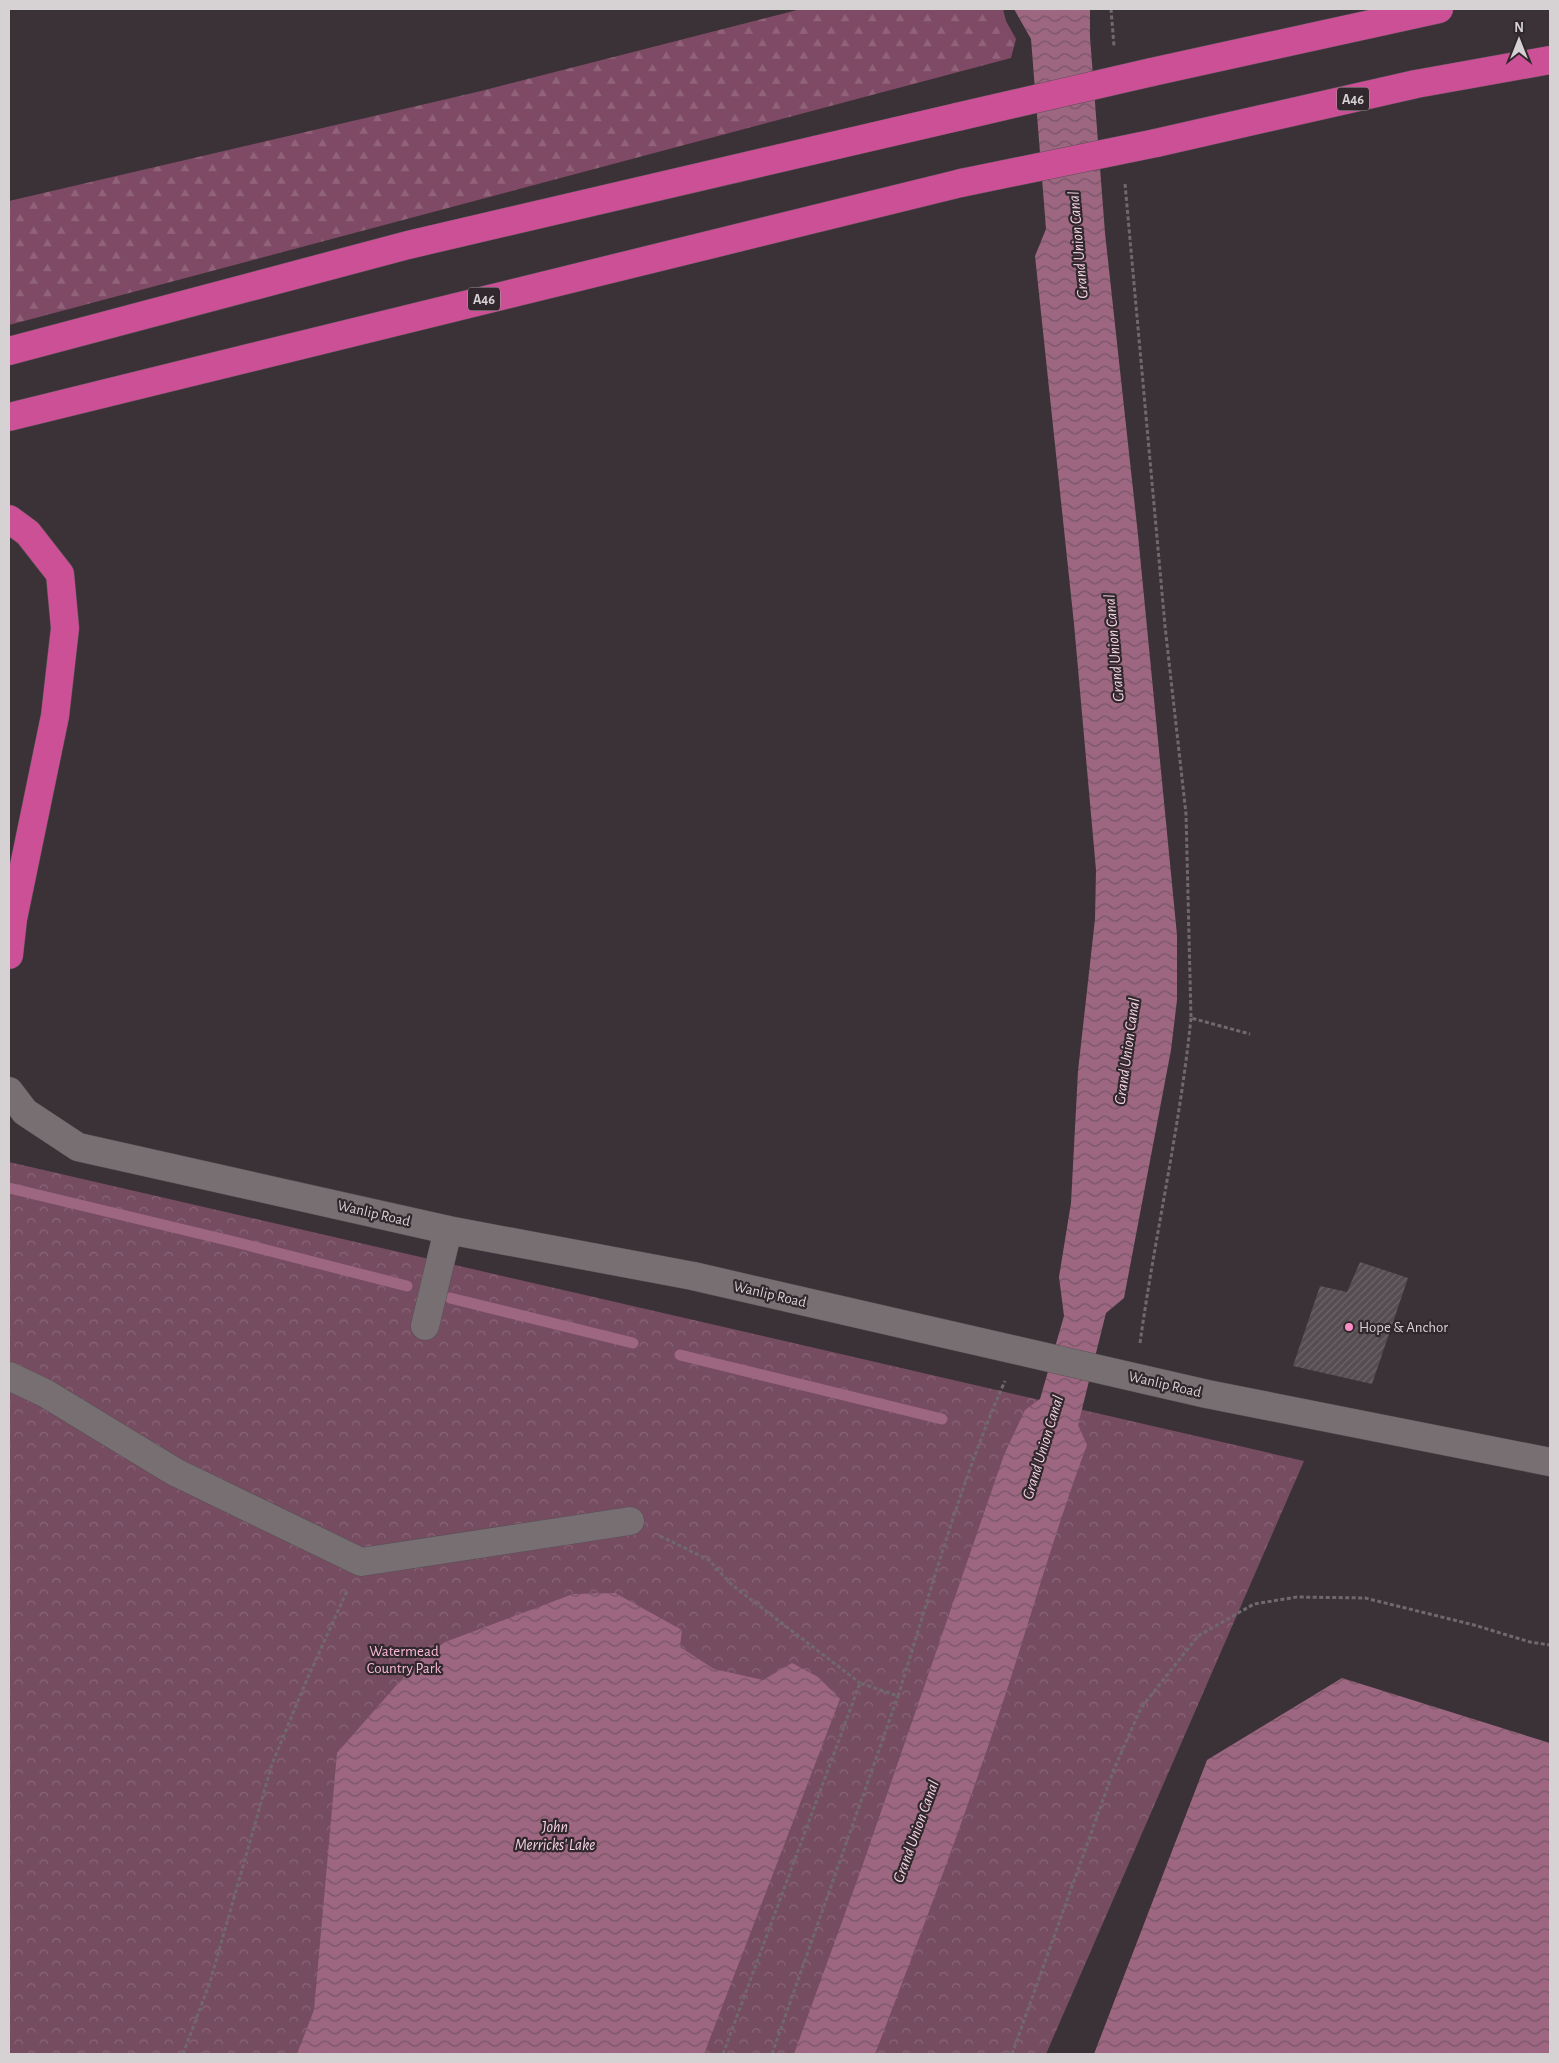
<svg xmlns="http://www.w3.org/2000/svg" width="1559" height="2063" font-family="'Alegreya Sans',sans-serif">
<style>
.forest{fill:url(#forest-firs)}
.park{fill:url(#park-crowns)}
.water{fill:url(#water-waves)}
.lines{fill:none;stroke-linecap:round;stroke-linejoin:round}
.stream{stroke:#9d6681;stroke-width:11}
.building{fill:url(#building-hatch)}
.minor-casing{stroke:#575154;stroke-width:29}
.highway-casing{stroke:#575154;stroke-width:29}
.path{stroke:#70696c;stroke-width:3;stroke-dasharray:4 2.5;stroke-linecap:butt}
.minor{stroke:#786f73;stroke-width:28}
.highway{stroke:#cb5095;stroke-width:28}
.highway-bridge-casing{stroke:#575154;stroke-width:29;stroke-linecap:butt}
.highway-bridge{stroke:#cb5095;stroke-width:28}
.poi-dot{fill:#fa8fc6;stroke:#30282c;stroke-width:2}
.labels{text-anchor:middle;stroke-width:4.5;stroke-linejoin:round;paint-order:stroke}
.shield{fill:#30282c;stroke:#a49ea1;stroke-width:1}
.shield-label{font-size:14px;font-weight:bold;fill:#d6d1d3}
.street-label{font-size:15px;fill:#d6d1d3;stroke:#30282c}
.poi-label{font-size:15px;fill:#d6d1d3;stroke:#30282c;text-anchor:start}
.park-label{font-size:15px;fill:#fdb9d9;stroke:#30282c}
.water-label{font-size:16px;font-style:italic;fill:#f6d3e3;stroke:#30282c}
</style>
<defs>
<pattern id="forest-firs" width="22" height="20" patternUnits="userSpaceOnUse" patternTransform="scale(1.25)"><rect width="22" height="20" fill="#7f4a65"/><path d="M5 1l3.5 6h-7zM16 11l3.5 6h-7z" fill="#90637a"/></pattern>
<pattern id="park-crowns" width="20" height="18" patternUnits="userSpaceOnUse" patternTransform="scale(1.25)"><rect width="20" height="18" fill="#764c61"/><path d="M2 6a3 3 0 1 1 6 0M12 15a3 3 0 1 1 6 0" fill="none" stroke="#896577"/></pattern>
<pattern id="water-waves" width="16" height="10" patternUnits="userSpaceOnUse" patternTransform="scale(1.25)"><rect width="16" height="10" fill="#9d6681"/><path d="M0 5q4-4 8 0t8 0" fill="none" stroke="#785667"/></pattern>
<pattern id="building-hatch" width="6" height="6" patternUnits="userSpaceOnUse" patternTransform="scale(1.25)"><rect width="6" height="6" fill="#554d51"/><path d="M-1 1l2-2M0 6l6-6M5 7l2-2" fill="none" stroke="#6d6669"/></pattern>
</defs>
<rect width="100%" height="100%" fill="#3a3236"/>
<path class="forest" d="M 801,9 L 1003,9 L 1006,21 L 1016,39 L 1011,58 L 9,325 L 9,201 L 481,91 Z"/>
<path class="park" d="M 9,1162 L 1304,1461 L 1046,2054 L 9,2054 Z"/>
<g class="water">
<path d="M 1014,9 L 1090,9 L 1090,37 L 1105,233 L 1138,535 L 1177,935 L 1177,1000 L 1171,1050 L 1124,1298 L 1106,1313 L 1078,1425 L 1087,1445 C 1054,1533 1029,1624 999,1714 C 961,1828 918,1942 875,2054 L 794,2054 L 863,1864 L 1004,1455 L 1025,1410 L 1040,1399 L 1064,1316 L 1059,1277 L 1071,1203 L 1078,1071 L 1095,919 L 1096,870 L 1074,624 L 1035,256 L 1046,229 L 1031,39 Z"/>
<path d="M 615,1593 L 682,1630 L 680,1647 L 714,1669 L 763,1680 L 792,1663 L 818,1677 L 840,1699 L 704,2054 L 297,2054 L 314,2010 L 337,1753 L 415,1664 L 445,1642 L 573,1594 Z"/>
<path d="M 1342,1678 L 1550,1743 L 1550,2054 L 1094,2054 L 1207,1760 Z"/>
</g>
<g class="lines">
<g class="stream">
<path d="M 9,1188 L 235,1242 L 407,1286"/>
<path d="M 450,1298 L 633,1343"/>
<path d="M 680,1355 L 942,1419"/>
</g>
</g>
<path class="building" d="M 1360,1262 L 1408,1278 L 1372,1384 L 1293,1366 L 1320,1286 L 1347,1292 Z"/>
<g class="lines">
<defs>
<g id="minor">
<path d="M 9,1091 L 25,1112 L 78,1147 L 448,1230 L 693,1276 L 1207,1394 L 1550,1462"/>
<path d="M 425,1326 L 448,1230"/>
<path d="M 9,1376 L 45,1393 L 175,1472 L 361,1562 L 630,1521"/>
</g>
<g id="highway">
<path d="M 1152,72 L 1439,9"/>
<path d="M 1156,143 L 1416,84 L 1550,60"/>
<path d="M 9,351 L 408,245 L 957,117"/>
<path d="M 9,417 L 961,183"/>
<path d="M 9,519 L 28,533 L 60,574 L 65,628 L 55,716 L 13,919 L 9,955"/>
</g>
</defs>
<use href="#minor" class="minor-casing"/>
<use href="#highway" class="highway-casing"/>
<g class="path">
<path d="M 1111,9 L 1114,46"/>
<path d="M 1125,184 L 1165,626 L 1186,814 L 1191,1018 L 1250,1034"/>
<path d="M 1140,1343 C 1155,1235 1180,1127 1191,1018"/>
<path d="M 660,1536 L 709,1560 L 732,1585 L 860,1683"/>
<path d="M 183,2054 L 210,1982 L 272,1764 L 305,1684 L 347,1591"/>
<path d="M 723,2054 L 860,1683 L 898,1696 C 931,1591 960,1482 1005,1381"/>
<path d="M 772,2054 L 898,1696"/>
<path d="M 1012,2054 L 1114,1769 L 1141,1708 L 1198,1636 L 1254,1604 L 1297,1597 L 1365,1598 L 1474,1625 L 1530,1642 L 1550,1645"/>
</g>
<use href="#minor" class="minor"/>
<use href="#highway" class="highway"/>
<defs>
<g id="highway-bridge">
<path d="M 957,117 L 1152,72"/>
<path d="M 961,183 L 1156,143"/>
</g>
</defs>
<use href="#highway-bridge" class="highway-bridge-casing"/>
<use href="#highway-bridge" class="highway-bridge"/>
</g>
<circle class="poi-dot" cx="1349" cy="1327" r="5"/>
<g class="labels">
<g class="shield">
<rect x="1337" y="87.5" width="32" height="23" rx="4"/>
<rect x="468" y="287.5" width="32" height="23" rx="4"/>
</g>
<g class="shield-label">
<text x="1353" y="104">A46</text>
<text x="484" y="304">A46</text>
</g>
<g class="street-label">
<text transform="translate(374 1213) rotate(13)" y="5">Wanlip Road</text>
<text transform="translate(770 1294) rotate(13)" y="5">Wanlip Road</text>
<text transform="translate(1165 1384) rotate(13)" y="5">Wanlip Road</text>
</g>
<g class="poi-label">
<text x="1359" y="1332">Hope &amp; Anchor</text>
</g>
<g class="park-label">
<text x="404" y="1656">Watermead<tspan x="404" dy="17">Country Park</tspan></text>
</g>
<g class="water-label">
<text transform="translate(1077 245) rotate(-95)" y="6">Grand Union Canal</text>
<text transform="translate(1113 648) rotate(-95)" y="6">Grand Union Canal</text>
<text transform="translate(1126 1051) rotate(-82)" y="6">Grand Union Canal</text>
<text transform="translate(1042 1447) rotate(-73)" y="6">Grand Union Canal</text>
<text x="555" y="1832">John<tspan x="555" dy="18">Merricks' Lake</tspan></text>
<text transform="translate(915 1831) rotate(-70)" y="6">Grand Union Canal</text>
</g>
</g>
<rect width="1559" height="2063" fill="none" stroke="#d6d1d3" stroke-width="20"/>
<g transform="translate(1519 40)" stroke="#30282c" stroke-width="4" paint-order="stroke">
<path d="M0-4L9 19L0 12L-9 19Z" fill="#d6d1d3"/>
<text y="-8" font-size="14" font-weight="bold" text-anchor="middle" fill="#d6d1d3">N</text>
</g>
</svg>
